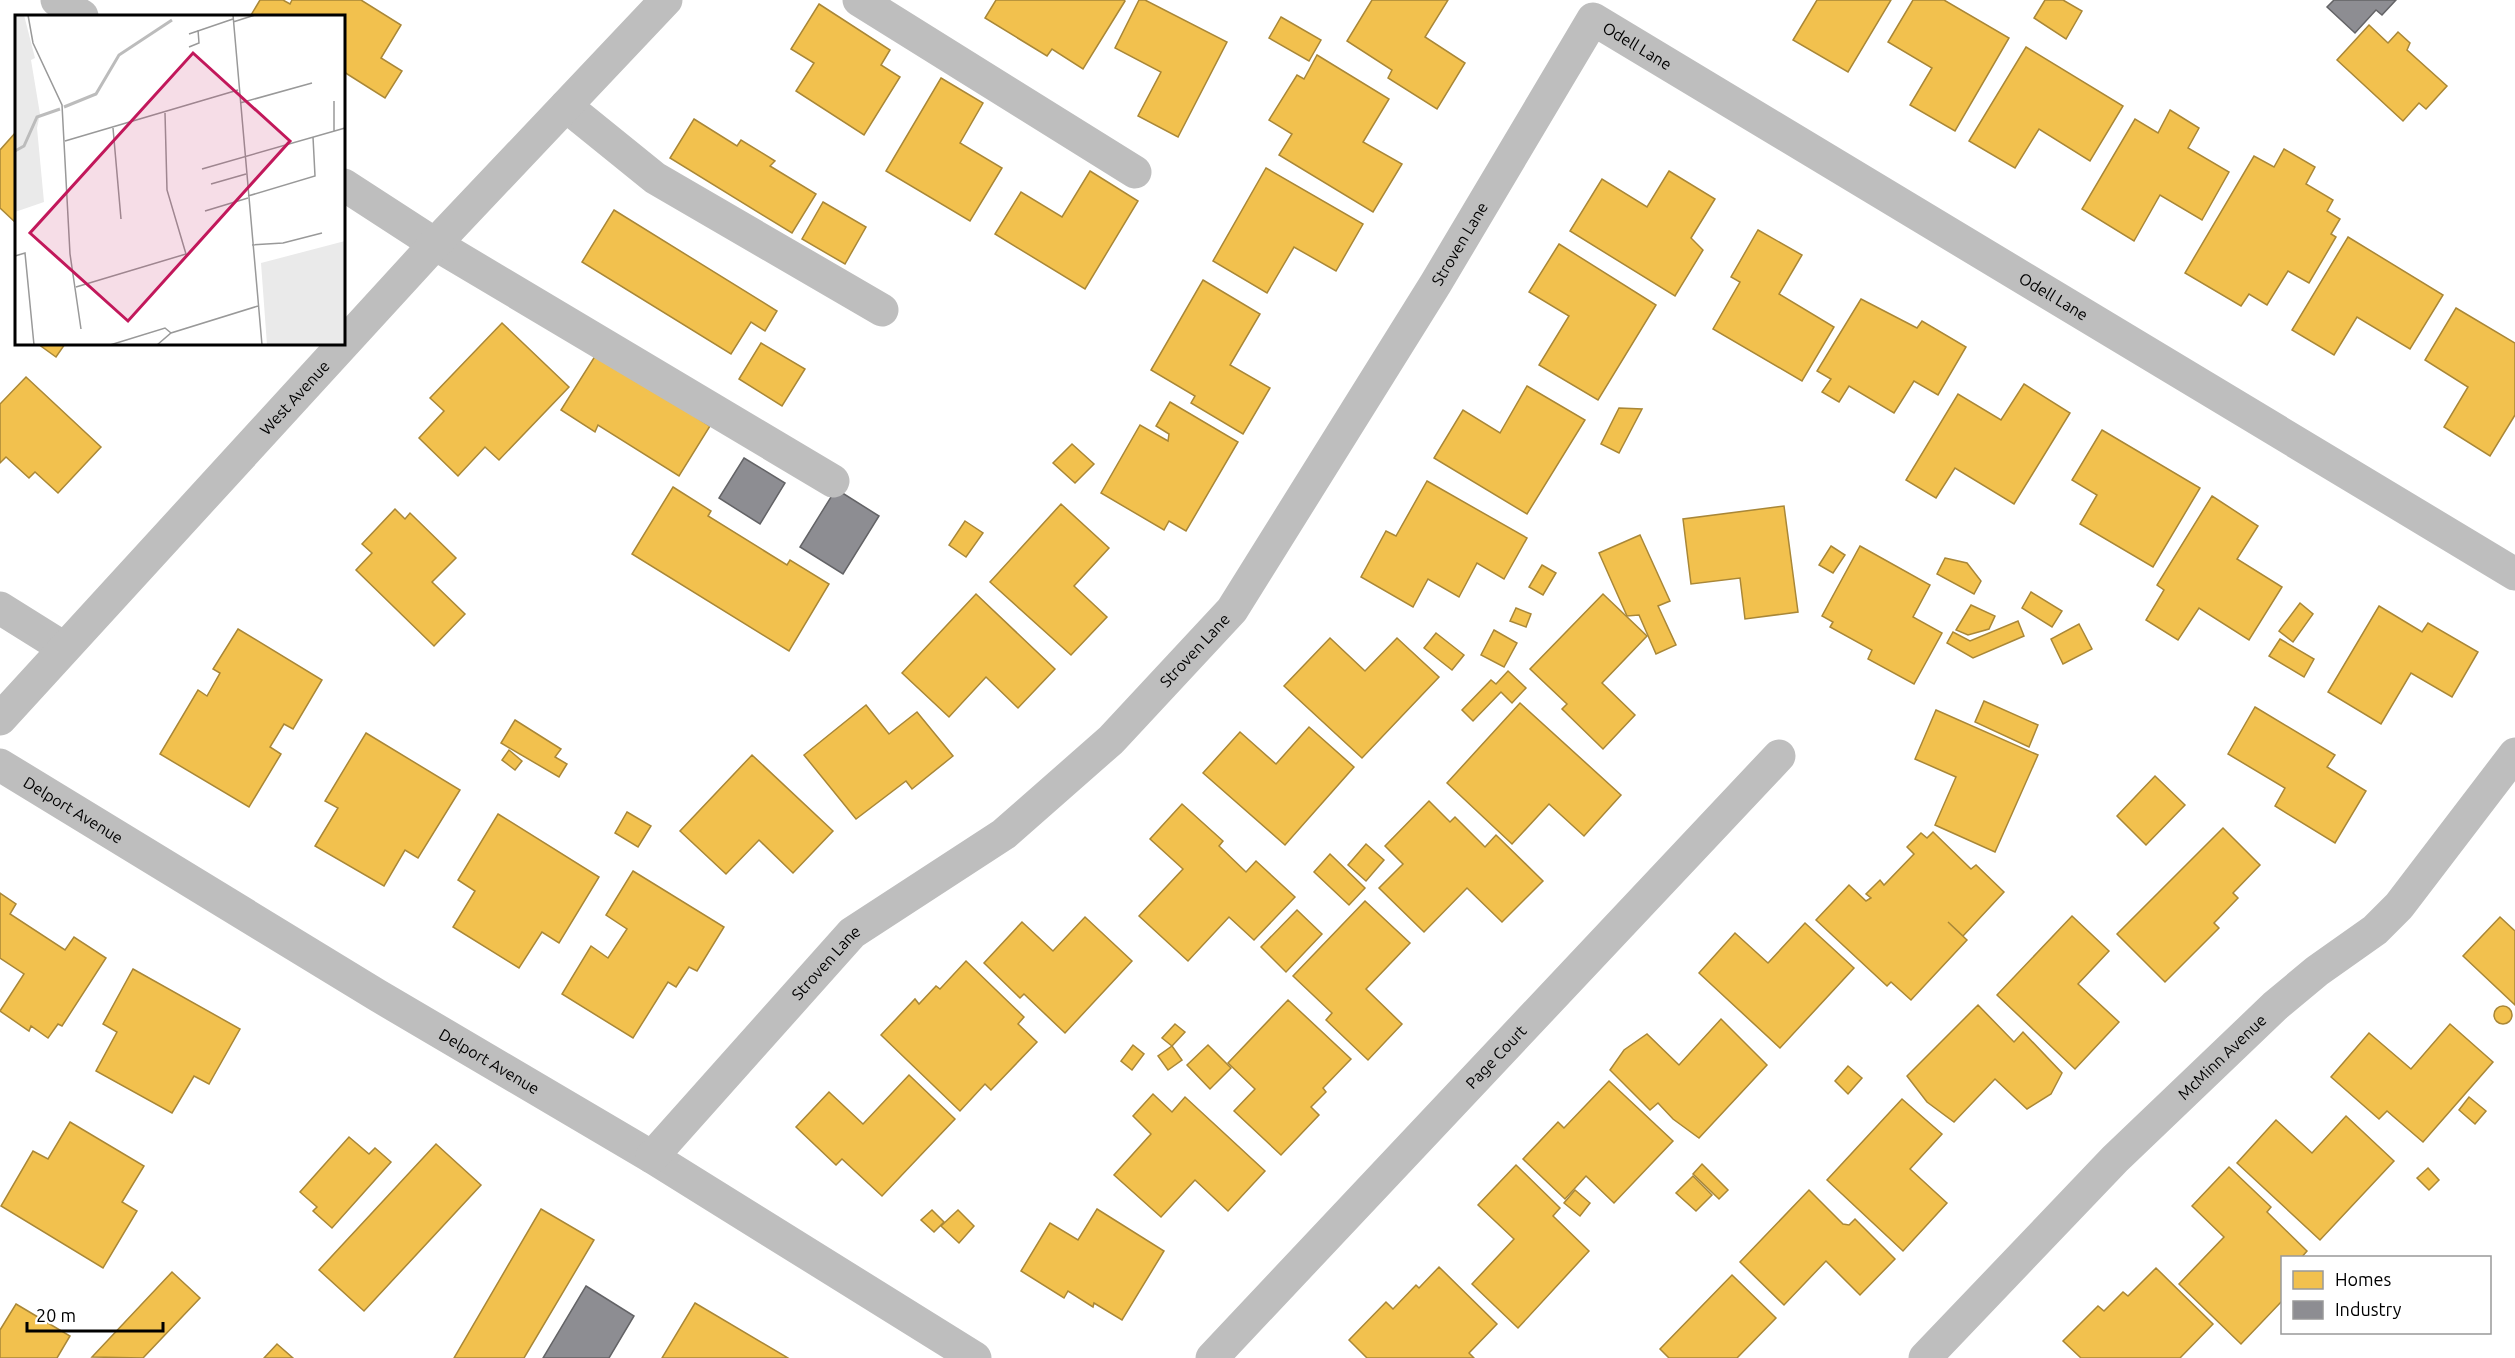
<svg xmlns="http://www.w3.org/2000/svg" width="2515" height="1358" font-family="Ubuntu,sans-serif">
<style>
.homes{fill:#f2c14e;stroke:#a98737;stroke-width:1.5}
.industry{fill:#8d8d92;stroke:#636366;stroke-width:1.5}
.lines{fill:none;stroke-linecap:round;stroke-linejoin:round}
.minor{stroke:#bebebe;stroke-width:33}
.labels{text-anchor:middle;stroke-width:6;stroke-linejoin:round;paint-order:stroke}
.street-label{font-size:16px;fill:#000;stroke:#fff}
.inset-river{fill:none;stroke:#bcbcbc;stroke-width:3}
.inset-road{fill:none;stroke:#999;stroke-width:1.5}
.view{fill:#c2185b;fill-opacity:0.15;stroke:#c2185b;stroke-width:3}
.inset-edge{fill:none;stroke:#000;stroke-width:3}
</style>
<rect width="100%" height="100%" fill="#fff"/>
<g class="homes">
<path d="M 260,0 L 283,0 L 290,4 L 292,0 L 361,0 L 401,25 L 381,58 L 402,71 L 385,98 L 344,72 L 344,16 L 254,16 L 251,15 Z"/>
<path d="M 996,0 L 1124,0 L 1125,1 L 1083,69 L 1052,49 L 1047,56 L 985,18 Z"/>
<path d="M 1139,0 L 1145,0 L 1227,42 L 1178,137 L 1138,116 L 1161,72 L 1115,48 Z"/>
<path d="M 1372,0 L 1448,0 L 1425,37 L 1465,63 L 1437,109 L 1388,78 L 1392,70 L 1347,41 Z"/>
<path d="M 1817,0 L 1891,0 L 1848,72 L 1793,40 Z"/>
<path d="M 1913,0 L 1944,0 L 2009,38 L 1955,131 L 1910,105 L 1932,68 L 1888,42 Z"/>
<path d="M 2045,0 L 2063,0 L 2082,11 L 2066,39 L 2034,18 Z"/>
<path d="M 819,4 L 890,50 L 881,65 L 900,77 L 864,135 L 796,91 L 814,63 L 791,49 Z"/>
<path d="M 1281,17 L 1321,40 L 1309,61 L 1269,38 Z"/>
<path d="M 2369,25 L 2388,43 L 2398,32 L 2410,43 L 2407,50 L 2447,86 L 2426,109 L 2419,103 L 2403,121 L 2337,60 Z"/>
<path d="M 2026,47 L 2123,106 L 2090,161 L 2039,129 L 2015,168 L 1969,141 Z"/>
<path d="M 1317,55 L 1389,99 L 1363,142 L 1402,164 L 1373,212 L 1279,155 L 1292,134 L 1269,120 L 1297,75 L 1304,79 Z"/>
<path d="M 941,78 L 983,103 L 960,143 L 1002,168 L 970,221 L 886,171 Z"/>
<path d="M 2170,110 L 2199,128 L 2188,148 L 2229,172 L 2202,220 L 2160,195 L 2134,241 L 2082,209 L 2135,119 L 2158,133 Z"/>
<path d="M 694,119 L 737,146 L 741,140 L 775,161 L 770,166 L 816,194 L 792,233 L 670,158 Z"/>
<path d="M 16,132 L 16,223 L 0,208 L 0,150 Z"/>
<path d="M 2284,149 L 2315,167 L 2306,184 L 2333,200 L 2327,211 L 2340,219 L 2331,234 L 2336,237 L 2309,283 L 2288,271 L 2267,305 L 2249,294 L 2241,306 L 2185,273 L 2254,156 L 2274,167 Z"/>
<path d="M 1266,168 L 1363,224 L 1336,271 L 1294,247 L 1267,293 L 1213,261 Z"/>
<path d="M 1090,171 L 1138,201 L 1085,289 L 995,234 L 1021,192 L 1062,217 Z"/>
<path d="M 1669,171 L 1715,199 L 1691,238 L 1703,250 L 1675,296 L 1570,231 L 1602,179 L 1647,207 Z"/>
<path d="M 823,202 L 866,227 L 845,264 L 802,239 Z"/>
<path d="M 614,210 L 777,311 L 765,331 L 751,322 L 731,354 L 582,262 Z"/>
<path d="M 1758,230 L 1802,255 L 1779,294 L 1834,327 L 1802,381 L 1713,329 L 1740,282 L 1731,277 Z"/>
<path d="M 2348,237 L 2443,295 L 2410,349 L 2357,317 L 2334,355 L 2292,330 Z"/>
<path d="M 1559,244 L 1656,305 L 1598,400 L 1539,365 L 1569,316 L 1529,292 Z"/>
<path d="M 1203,280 L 1260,314 L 1230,365 L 1270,388 L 1243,434 L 1191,403 L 1195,396 L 1151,370 Z"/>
<path d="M 1861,299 L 1917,328 L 1922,321 L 1966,347 L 1938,395 L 1914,381 L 1894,413 L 1849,386 L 1839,402 L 1822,392 L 1831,379 L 1817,371 Z"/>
<path d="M 2456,308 L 2515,343 L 2515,415 L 2490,456 L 2444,427 L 2468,387 L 2425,360 Z"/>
<path d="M 502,323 L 569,387 L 499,460 L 485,447 L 458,476 L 419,438 L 444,411 L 430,398 Z"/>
<path d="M 761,343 L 805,369 L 782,406 L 739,379 Z"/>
<path d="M 38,344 L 65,344 L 56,357 Z"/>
<path d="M 597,353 L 710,426 L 679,476 L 598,425 L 595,432 L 561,410 Z"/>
<path d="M 26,377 L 101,447 L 58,493 L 35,472 L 29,478 L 6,457 L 0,463 L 0,404 Z"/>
<path d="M 2024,384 L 2070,413 L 2014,504 L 1955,468 L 1936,498 L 1906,480 L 1958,394 L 2001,420 Z"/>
<path d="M 1527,386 L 1585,420 L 1527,514 L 1434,458 L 1463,410 L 1500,433 Z"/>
<path d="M 1170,402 L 1238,442 L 1186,531 L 1169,521 L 1164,530 L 1101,493 L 1140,425 L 1168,441 L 1169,434 L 1156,426 Z"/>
<path d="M 1619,408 L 1642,409 L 1619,453 L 1601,444 Z"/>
<path d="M 2102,430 L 2200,488 L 2153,567 L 2080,524 L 2097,495 L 2072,480 Z"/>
<path d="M 1072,444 L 1094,464 L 1075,483 L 1053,463 Z"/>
<path d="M 1427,481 L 1527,538 L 1504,579 L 1477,563 L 1459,597 L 1428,579 L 1413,607 L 1361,577 L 1386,531 L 1396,536 Z"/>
<path d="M 673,487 L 711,511 L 708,516 L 787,565 L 790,560 L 829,584 L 789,651 L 632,554 Z"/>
<path d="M 2212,496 L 2258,526 L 2237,559 L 2282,587 L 2249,640 L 2199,608 L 2178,640 L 2146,620 L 2164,590 L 2157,585 Z"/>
<path d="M 1061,504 L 1109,548 L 1074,586 L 1107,617 L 1071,655 L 990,582 Z"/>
<path d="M 1784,506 L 1798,612 L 1745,619 L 1740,578 L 1691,584 L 1683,519 Z"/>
<path d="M 395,509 L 405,519 L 410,513 L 456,558 L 432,582 L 465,614 L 434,646 L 356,570 L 372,553 L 362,544 Z"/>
<path d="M 965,521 L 983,533 L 966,557 L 949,545 Z"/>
<path d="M 1640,535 L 1670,601 L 1658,606 L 1676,645 L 1656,654 L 1639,615 L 1627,616 L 1599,553 Z"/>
<path d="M 1831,546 L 1845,555 L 1833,573 L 1819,565 Z"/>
<path d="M 1860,546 L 1930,585 L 1913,617 L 1942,633 L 1914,684 L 1868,659 L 1872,650 L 1830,627 L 1833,622 L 1822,616 Z"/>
<path d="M 1945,558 L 1967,563 L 1981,581 L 1974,594 L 1937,574 Z"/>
<path d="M 1542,565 L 1556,573 L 1543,595 L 1529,587 Z"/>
<path d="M 2031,592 L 2062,611 L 2052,627 L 2022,608 Z"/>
<path d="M 976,594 L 1055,669 L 1018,708 L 986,677 L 949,717 L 902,673 Z"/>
<path d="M 1603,594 L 1647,636 L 1602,683 L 1635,715 L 1603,749 L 1562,709 L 1567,704 L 1530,669 Z"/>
<path d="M 2300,603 L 2313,614 L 2293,642 L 2279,631 Z"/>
<path d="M 1971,605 L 1995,616 L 1989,629 L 1968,635 L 1956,630 Z"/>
<path d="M 2379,606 L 2422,632 L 2428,623 L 2478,652 L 2452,697 L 2411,673 L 2381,724 L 2328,692 Z"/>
<path d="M 1516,608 L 1531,614 L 1526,627 L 1510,621 Z"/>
<path d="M 2018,621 L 2024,636 L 1973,658 L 1947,643 L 1953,632 L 1970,641 Z"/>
<path d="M 2079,624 L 2092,649 L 2063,664 L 2051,639 Z"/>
<path d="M 238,629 L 322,680 L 293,729 L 284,724 L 270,747 L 281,754 L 249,807 L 160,754 L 198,690 L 207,696 L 220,673 L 213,669 Z"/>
<path d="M 1494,630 L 1517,643 L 1504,667 L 1481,655 Z"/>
<path d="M 1436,633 L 1464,655 L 1452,670 L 1424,648 Z"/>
<path d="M 1330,638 L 1365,671 L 1397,638 L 1439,677 L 1362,758 L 1284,686 Z"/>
<path d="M 2280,639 L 2314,659 L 2304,677 L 2269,656 Z"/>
<path d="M 1508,671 L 1526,688 L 1512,703 L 1501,692 L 1473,721 L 1462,710 L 1491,680 L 1496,684 Z"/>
<path d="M 1984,701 L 2038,725 L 2029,747 L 1975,722 Z"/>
<path d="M 1520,703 L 1621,795 L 1584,836 L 1549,804 L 1512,844 L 1447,783 Z"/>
<path d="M 866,705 L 889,734 L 917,712 L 953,756 L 912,789 L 906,781 L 856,819 L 804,755 Z"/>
<path d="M 2255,707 L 2335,755 L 2327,767 L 2366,791 L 2335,843 L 2275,806 L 2285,788 L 2228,754 Z"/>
<path d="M 1936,710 L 2038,755 L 1995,852 L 1935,825 L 1956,777 L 1915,759 Z"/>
<path d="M 515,720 L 561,749 L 555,757 L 567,764 L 559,777 L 501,743 Z"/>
<path d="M 1309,727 L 1354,767 L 1285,845 L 1203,773 L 1240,732 L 1276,764 Z"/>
<path d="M 366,733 L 460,790 L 418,858 L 405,850 L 384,886 L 315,846 L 338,808 L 325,801 Z"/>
<path d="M 509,750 L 522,761 L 515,770 L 502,760 Z"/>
<path d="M 752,755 L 833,831 L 793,873 L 759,840 L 726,874 L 680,831 Z"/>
<path d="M 2155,776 L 2185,805 L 2146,845 L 2117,816 Z"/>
<path d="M 1429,801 L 1450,822 L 1455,817 L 1485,847 L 1496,835 L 1543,881 L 1502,922 L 1467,888 L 1424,932 L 1379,888 L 1403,864 L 1385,846 Z"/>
<path d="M 1182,804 L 1223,841 L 1219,846 L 1246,872 L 1256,861 L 1295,897 L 1254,940 L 1229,917 L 1188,961 L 1139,916 L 1183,869 L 1150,839 Z"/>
<path d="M 627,812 L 651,826 L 638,847 L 615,833 Z"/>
<path d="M 498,814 L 599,877 L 559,943 L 542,932 L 519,968 L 453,927 L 475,891 L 458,880 Z"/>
<path d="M 2223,828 L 2260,865 L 2233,893 L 2238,898 L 2214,923 L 2219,928 L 2165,982 L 2117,934 Z"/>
<path d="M 1933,832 L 1971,869 L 1976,865 L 2004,892 L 1963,936 L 1948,922 L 1967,940 L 1911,1000 L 1891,982 L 1887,986 L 1816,920 L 1849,885 L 1866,901 L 1871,898 L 1866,894 L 1880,880 L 1884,885 L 1914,854 L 1907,847 L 1921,833 L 1927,838 Z"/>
<path d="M 1366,844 L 1384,860 L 1366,881 L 1348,865 Z"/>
<path d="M 1330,854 L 1365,888 L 1349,905 L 1314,872 Z"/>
<path d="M 633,871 L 724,927 L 697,971 L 689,967 L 676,987 L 668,982 L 633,1038 L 562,994 L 591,946 L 608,958 L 627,929 L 606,915 Z"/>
<path d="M 0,893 L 16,904 L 10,914 L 65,950 L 74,937 L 106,958 L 62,1026 L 58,1024 L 48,1038 L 31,1026 L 29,1031 L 0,1011 L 24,974 L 0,958 Z"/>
<path d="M 1365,901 L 1410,943 L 1366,989 L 1402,1024 L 1368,1060 L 1326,1020 L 1332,1013 L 1293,976 Z"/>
<path d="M 1297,910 L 1322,934 L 1286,972 L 1261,947 Z"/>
<path d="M 2072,916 L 2109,951 L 2078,984 L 2119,1022 L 2075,1069 L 1997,995 Z"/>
<path d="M 1085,917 L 1132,961 L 1065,1033 L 1024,994 L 1020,998 L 984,963 L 1022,922 L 1053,951 Z"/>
<path d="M 2500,917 L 2515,931 L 2515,1005 L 2463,956 Z"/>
<path d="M 1805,923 L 1854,968 L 1780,1048 L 1699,973 L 1735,933 L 1768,963 Z"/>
<path d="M 966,961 L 1024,1017 L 1018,1024 L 1037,1042 L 991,1090 L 985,1084 L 960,1111 L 881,1035 L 915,999 L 919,1004 L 936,986 L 940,989 Z"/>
<path d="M 133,969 L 240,1029 L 209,1084 L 194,1076 L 172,1113 L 96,1071 L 117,1032 L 103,1024 Z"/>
<path d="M 1288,1000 L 1351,1059 L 1323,1088 L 1326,1092 L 1311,1107 L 1319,1115 L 1281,1155 L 1234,1111 L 1255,1089 L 1228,1063 Z"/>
<path d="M 1978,1005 L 2014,1042 L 2023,1032 L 2062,1073 L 2051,1094 L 2027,1109 L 1995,1079 L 1954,1122 L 1927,1102 L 1907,1076 Z"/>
<circle cx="2503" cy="1015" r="9"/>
<path d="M 1721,1019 L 1767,1065 L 1699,1138 L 1673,1119 L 1658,1103 L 1650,1110 L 1610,1070 L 1624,1050 L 1647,1034 L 1679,1065 Z"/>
<path d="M 1175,1024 L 1185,1032 L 1172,1046 L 1162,1038 Z"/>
<path d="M 2450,1024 L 2493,1062 L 2423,1142 L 2387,1111 L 2379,1119 L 2331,1077 L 2369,1033 L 2411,1069 Z"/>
<path d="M 1133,1045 L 1144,1054 L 1132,1070 L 1121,1061 Z"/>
<path d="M 1208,1045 L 1231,1068 L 1210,1089 L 1187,1065 Z"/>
<path d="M 1172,1046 L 1182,1060 L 1168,1070 L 1158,1056 Z"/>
<path d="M 1848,1066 L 1862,1078 L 1848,1094 L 1835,1081 Z"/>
<path d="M 909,1075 L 955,1119 L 882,1196 L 842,1159 L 836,1165 L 796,1127 L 829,1092 L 863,1124 Z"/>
<path d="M 1609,1081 L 1673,1141 L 1614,1203 L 1586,1176 L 1565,1199 L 1523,1159 L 1558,1122 L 1564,1128 Z"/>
<path d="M 1153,1094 L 1172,1112 L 1185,1097 L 1265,1171 L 1228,1211 L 1195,1180 L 1161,1217 L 1114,1175 L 1151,1134 L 1133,1116 Z"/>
<path d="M 2469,1097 L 2486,1111 L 2475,1124 L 2459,1110 Z"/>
<path d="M 1902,1099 L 1942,1134 L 1910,1169 L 1947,1203 L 1903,1251 L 1827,1180 Z"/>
<path d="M 2346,1116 L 2394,1161 L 2320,1240 L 2237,1163 L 2276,1120 L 2312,1153 Z"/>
<path d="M 70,1122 L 144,1166 L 122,1202 L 137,1211 L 103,1268 L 1,1206 L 33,1151 L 48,1159 Z"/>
<path d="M 349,1137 L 369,1154 L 375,1148 L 391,1162 L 332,1228 L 313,1211 L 317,1207 L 300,1192 Z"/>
<path d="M 436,1144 L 481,1185 L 364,1311 L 319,1270 Z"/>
<path d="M 1702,1164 L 1728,1190 L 1719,1199 L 1693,1174 Z"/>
<path d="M 1516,1165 L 1560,1208 L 1553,1216 L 1589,1251 L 1518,1328 L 1472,1284 L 1514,1239 L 1478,1205 Z"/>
<path d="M 2229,1167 L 2271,1207 L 2267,1212 L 2307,1251 L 2301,1258 L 2282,1258 L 2282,1301 L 2241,1344 L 2179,1284 L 2224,1237 L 2192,1206 Z"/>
<path d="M 2428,1168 L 2439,1180 L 2429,1190 L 2417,1178 Z"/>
<path d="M 1693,1176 L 1712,1195 L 1696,1211 L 1676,1193 Z"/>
<path d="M 1575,1190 L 1590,1203 L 1580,1216 L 1564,1203 Z"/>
<path d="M 1809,1190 L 1843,1224 L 1849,1225 L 1855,1219 L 1895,1259 L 1860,1295 L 1826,1261 L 1784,1305 L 1740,1262 Z"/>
<path d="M 541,1209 L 594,1240 L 524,1358 L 454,1358 Z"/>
<path d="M 1097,1209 L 1164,1251 L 1122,1320 L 1094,1303 L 1093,1307 L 1068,1291 L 1064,1298 L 1021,1271 L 1050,1223 L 1078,1240 Z"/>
<path d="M 932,1210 L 944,1222 L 934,1232 L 921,1220 Z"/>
<path d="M 958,1210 L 974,1226 L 959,1243 L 941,1226 Z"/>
<path d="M 1439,1267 L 1497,1324 L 1469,1353 L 1474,1358 L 1367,1358 L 1349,1340 L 1386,1302 L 1393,1309 L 1416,1285 L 1419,1288 Z"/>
<path d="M 2156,1268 L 2213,1324 L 2180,1358 L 2081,1358 L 2063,1341 L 2098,1306 L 2104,1311 L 2123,1292 L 2128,1296 Z"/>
<path d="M 172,1272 L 200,1298 L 143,1358 L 92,1357 Z"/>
<path d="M 1732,1275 L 1776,1318 L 1737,1358 L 1669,1358 L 1660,1349 Z"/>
<path d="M 695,1303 L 788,1358 L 662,1358 Z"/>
<path d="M 16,1304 L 70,1336 L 57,1358 L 0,1358 L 0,1330 Z"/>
<path d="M 277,1344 L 293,1358 L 264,1358 Z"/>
</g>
<g class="industry">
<path d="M 2334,0 L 2396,0 L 2382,15 L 2376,10 L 2355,33 L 2327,7 Z"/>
<path d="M 744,458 L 785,483 L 760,524 L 719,498 Z"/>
<path d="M 836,489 L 879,516 L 843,574 L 800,547 Z"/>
<path d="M 586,1286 L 634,1316 L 609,1358 L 543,1358 Z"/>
</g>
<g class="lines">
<g class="minor">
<path d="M 57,0 L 82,16"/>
<path d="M 859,0 L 1135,172"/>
<path d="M 566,106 L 655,178 L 882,310"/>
<path d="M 344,185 L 435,244 L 833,481"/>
<path d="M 0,608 L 64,648"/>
<path id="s1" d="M 0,719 L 435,244 L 666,0"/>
<path id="s2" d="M 0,765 L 377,995 L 652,1157 L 975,1358"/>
<path id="s3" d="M 652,1157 L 852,933 L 1004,834 L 1111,740 L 1232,610 L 1436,283 L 1593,19 L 2515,574"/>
<path id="s4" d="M 1212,1358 L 1779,756"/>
<path id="s5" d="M 1925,1358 L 2115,1159 L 2275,1006 L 2317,971 L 2375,930 L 2399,906 L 2515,754"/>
</g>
</g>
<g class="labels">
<g class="street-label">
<text dy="6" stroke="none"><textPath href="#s3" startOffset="1546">Odell Lane</textPath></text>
<text dy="6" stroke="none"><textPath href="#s3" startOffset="1233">Stroven Lane</textPath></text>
<text dy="6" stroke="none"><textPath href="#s3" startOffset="2032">Odell Lane</textPath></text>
<text dy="6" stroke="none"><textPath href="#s1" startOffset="436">West Avenue</textPath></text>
<text dy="6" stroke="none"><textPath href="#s3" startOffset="747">Stroven Lane</textPath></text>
<text dy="6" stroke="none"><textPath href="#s2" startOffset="86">Delport Avenue</textPath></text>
<text dy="6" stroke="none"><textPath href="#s3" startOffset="261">Stroven Lane</textPath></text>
<text dy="6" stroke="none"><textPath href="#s5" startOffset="423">McMinn Avenue</textPath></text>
<text dy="6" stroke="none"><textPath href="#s4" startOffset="414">Page Court</textPath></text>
<text dy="6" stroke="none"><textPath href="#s2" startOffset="572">Delport Avenue</textPath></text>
</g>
</g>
<g transform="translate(15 15)">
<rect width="330" height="330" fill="#fff"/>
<path d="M 0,0 L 9,0 L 20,43 L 16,45 L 25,99 L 22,113 L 29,187 L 0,197 ZM 330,226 L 330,330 L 252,330 L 246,248 Z" fill="#eaeaea"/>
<path class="inset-river" d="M 49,92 L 81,79 L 104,40 L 157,5M 0,136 L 9,131 L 22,102 L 45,94"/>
<path class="inset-road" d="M 13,0 L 18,28 L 47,90 L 55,239 L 66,314M 218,0 L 247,330M 218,7 L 240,0M 174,19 L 218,4M 174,32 L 184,28 L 183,15M 319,86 L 319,116M 225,88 L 297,68M 98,113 L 106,204M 50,126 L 223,75M 187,154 L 330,113M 196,169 L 231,159M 233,181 L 300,161 L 298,122M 190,196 L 233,183M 237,230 L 268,228 L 307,218M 0,241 L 10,238 L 19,330M 61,272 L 171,239 L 152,175 L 150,98M 95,330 L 150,313 L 156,318M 142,330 L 156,318 L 243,291"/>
<path class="view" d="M 178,38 L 275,126 L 113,306 L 15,218 Z"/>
<rect width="330" height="330" class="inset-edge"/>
</g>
<rect x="2281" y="1256" width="210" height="78" fill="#ffffff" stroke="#999999" stroke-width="1.5"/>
<rect x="2293" y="1271" width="30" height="18" fill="#f2c14e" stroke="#999999" stroke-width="1.5"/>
<text x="2335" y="1286" font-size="18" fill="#000000">Homes</text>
<rect x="2293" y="1301" width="30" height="18" fill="#8d8d92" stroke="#999999" stroke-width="1.5"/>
<text x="2335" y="1316" font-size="18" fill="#000000">Industry</text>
<path d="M27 1322v9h136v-9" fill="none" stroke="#000000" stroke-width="3"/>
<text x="36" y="1322" font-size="18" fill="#000000" stroke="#ffffff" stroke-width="4.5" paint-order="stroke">20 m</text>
</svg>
